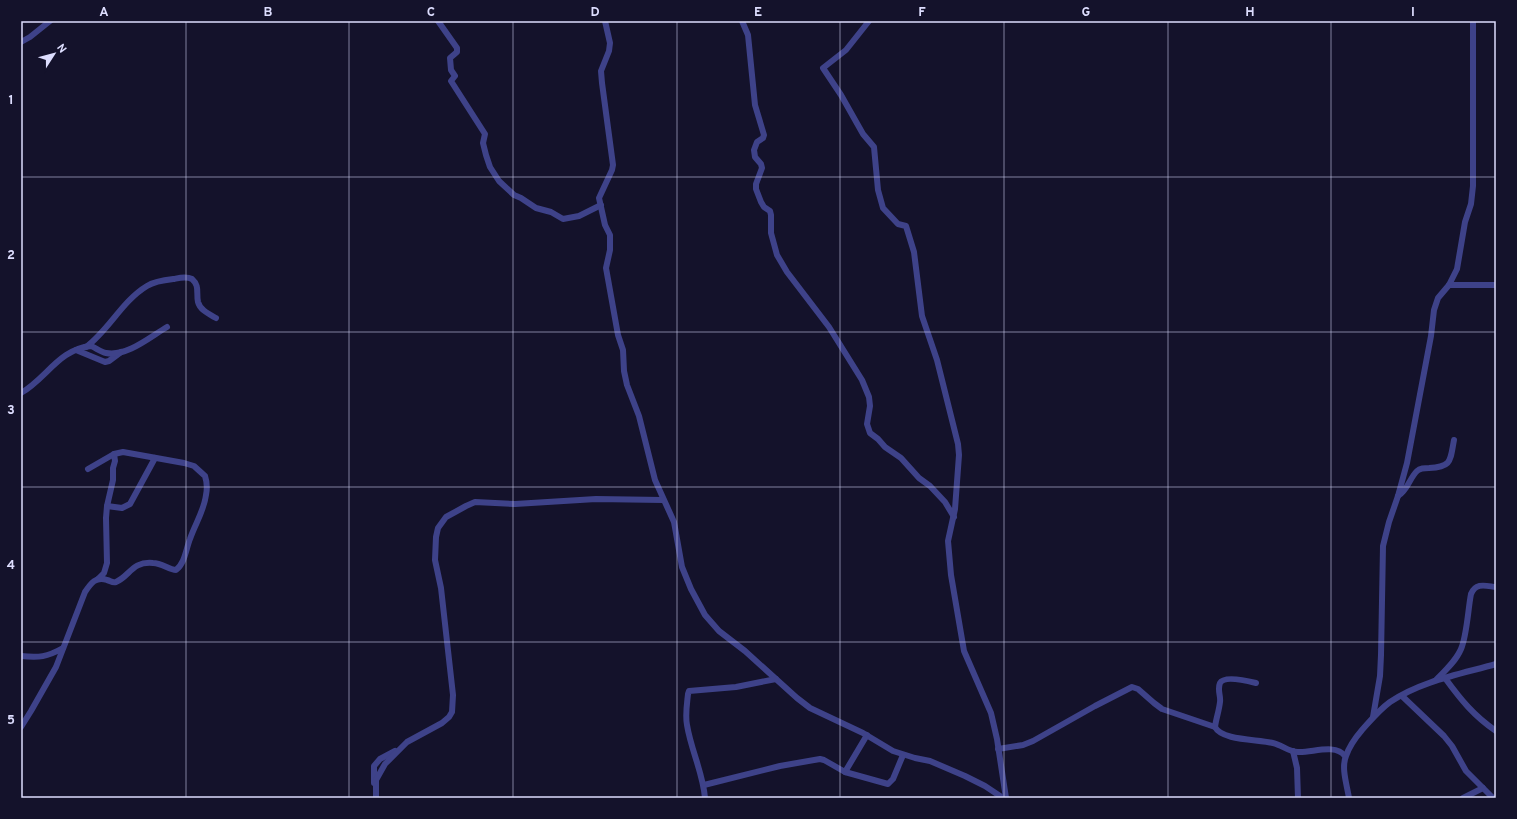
<svg xmlns="http://www.w3.org/2000/svg" width="1517" height="819" font-family="Overpass,sans-serif">
<style>
.lines{fill:none;stroke-linecap:round;stroke-linejoin:round}
.minor{stroke:#3e4289;stroke-width:6}
.grid{fill:none;stroke:#ddddfe;stroke-width:1;stroke-opacity:0.55}
.neatline{fill:none;stroke:#ddddfe;stroke-width:1.5}
.grid-label{font-size:13px;text-anchor:middle;font-weight:bold;fill:#ddddfe}
</style>
<rect width="100%" height="100%" fill="#14122b"/>
<g class="lines">
<g class="minor">
<path d="M 438,21 L 457,48 L 457,52 L 450,58 L 451,70 L 455,76 L 451,81 L 485,134 L 483,143 L 486,155 L 490,167 L 499,181 L 514,195 L 521,198 L 536,208 L 551,212 L 563,219 L 579,216 L 601,205"/>
<path d="M 605,21 L 610,43 L 609,51 L 601,71 L 602,83 L 613,165 L 612,170 L 599,198 L 605,225 L 610,235 L 610,250 L 606,268 L 618,335 L 623,350 L 624,371 L 627,385 L 639,416 L 655,480 L 674,522 L 682,567 L 691,589 L 705,615 L 719,631 L 745,651 L 797,698 L 810,708 L 863,733 L 893,751 L 915,758 L 930,761 L 965,776 L 985,786 L 1003,798"/>
<path d="M 742,21 L 748,35 L 755,105 L 764,135 L 763,138 L 757,142 L 754,150 L 755,157 L 761,164 L 762,168 L 756,184 L 756,189 L 761,202 L 764,207 L 770,211 L 771,215 L 771,233 L 777,255 L 787,272 L 829,327 L 862,380 L 869,397 L 870,406 L 867,424 L 870,433 L 878,439 L 885,447 L 901,458 L 919,478 L 930,486 L 945,502 L 954,517"/>
<path d="M 869,21 L 846,50 L 823,68 L 841,95 L 863,134 L 874,147 L 878,190 L 883,208 L 898,224 L 906,226 L 914,252 L 922,316 L 937,360 L 958,444 L 959,455 L 955,509 L 948,541 L 951,575 L 964,651 L 991,713 L 997,739 L 1006,798"/>
<path d="M 21,42 L 30,37 L 50,21"/>
<path d="M 1449,285 L 1496,285"/>
<path d="M 86,347 C 109,330 122,301 147,286 C 155,281 165,280 174,279 C 179,278 186,276 192,279 C 200,286 196,293 198,302 C 200,310 209,314 216,318"/>
<path d="M 76,350 L 105,362 L 109,361 L 121,352"/>
<path d="M 21,393 C 46,379 59,349 91,346 C 96,348 101,352 106,353 C 127,357 150,337 167,327"/>
<path d="M 1398,496 C 1408,490 1409,479 1417,471 C 1420,468 1424,468 1429,468 C 1452,467 1450,461 1454,440"/>
<path d="M 107,506 L 122,508 L 130,504 L 155,458"/>
<path d="M 98,579 L 104,573 L 107,563 L 106,518 L 107,506 L 113,480 L 113,468 L 115,461 L 114,454"/>
<path d="M 21,656 C 39,658 47,657 63,648"/>
<path d="M 1445,678 C 1461,700 1474,716 1496,731"/>
<path d="M 1436,680 C 1445,671 1456,661 1461,649 C 1467,635 1468,609 1471,594 C 1476,582 1486,586 1496,587"/>
<path d="M 1256,683 C 1248,681 1224,675 1220,683 C 1217,690 1221,696 1220,702 C 1219,711 1216,719 1215,727 C 1222,741 1259,739 1273,743 C 1282,745 1289,752 1298,752 C 1312,753 1335,743 1345,756"/>
<path d="M 1402,696 L 1444,736 L 1452,746 L 1466,771 L 1493,798"/>
<path d="M 1373,717 L 1380,676 L 1381,655 L 1383,546 L 1389,522 L 1398,496 L 1407,463 L 1431,336 L 1434,310 L 1438,298 L 1449,285 L 1457,269 L 1465,222 L 1471,204 L 1473,186 L 1473,21"/>
<path d="M 21,727 L 31,711 L 56,667 L 85,592 C 91,583 96,576 107,580 C 111,581 112,583 116,582 C 130,576 132,561 153,563 C 162,563 169,570 176,570 C 185,563 186,549 190,539 C 195,524 204,511 206,495 C 207,490 207,482 205,476 L 194,466 L 184,463 L 123,452 L 114,454 L 88,469"/>
<path d="M 998,749 L 1023,745 L 1033,741 L 1095,706 L 1132,687 L 1138,689 L 1154,703 L 1162,709 L 1215,727"/>
<path d="M 1293,751 L 1297,768 L 1298,798"/>
<path d="M 845,772 L 867,735"/>
<path d="M 374,783 L 374,766 L 380,759 L 395,751"/>
<path d="M 704,785 L 780,766 L 820,759 L 824,760 L 845,772 L 888,784 L 893,779 L 903,755"/>
<path d="M 376,798 L 376,780 L 385,764 L 407,742 L 442,723 L 449,717 L 452,712 L 453,695 L 441,588 L 435,560 L 436,537 L 438,528 L 446,517 L 466,506 L 475,502 L 515,504 L 596,499 L 663,500"/>
<path d="M 705,798 C 703,773 691,750 687,725 C 685,715 687,704 688,694 L 689,691 L 736,687 L 776,679"/>
<path d="M 1349,798 C 1347,785 1341,768 1346,756 C 1349,747 1356,737 1362,730 C 1371,720 1379,710 1390,702 C 1421,681 1461,674 1496,664"/>
<path d="M 1463,798 L 1483,788"/>
</g>
</g>
<path class="grid" d="M 186,21 L 186,798M 349,21 L 349,798M 513,21 L 513,798M 677,21 L 677,798M 840,21 L 840,798M 1004,21 L 1004,798M 1168,21 L 1168,798M 1331,21 L 1331,798M 21,177 L 1496,177M 21,332 L 1496,332M 21,487 L 1496,487M 21,642 L 1496,642"/>
<rect width="1517" height="819" fill="none" stroke="#14122b" stroke-width="44"/>
<g transform="translate(54 54) rotate(54)" stroke="#14122b" stroke-width="3" paint-order="stroke">
<path d="M0-3L7 15L0 10L-7 15Z" fill="#ddddfe"/>
<text y="-6" font-size="11" font-weight="bold" text-anchor="middle" fill="#ddddfe">N</text>
</g>
<rect x="22" y="22" width="1473" height="775" class="neatline"/>
<g class="grid-label">
<text x="104" y="16">A</text>
<text x="268" y="16">B</text>
<text x="431" y="16">C</text>
<text x="595" y="16">D</text>
<text x="758" y="16">E</text>
<text x="922" y="16">F</text>
<text x="1086" y="16">G</text>
<text x="1250" y="16">H</text>
<text x="1413" y="16">I</text>
<text x="11" y="104">1</text>
<text x="11" y="259">2</text>
<text x="11" y="414">3</text>
<text x="11" y="569">4</text>
<text x="11" y="724">5</text>
</g>
</svg>
